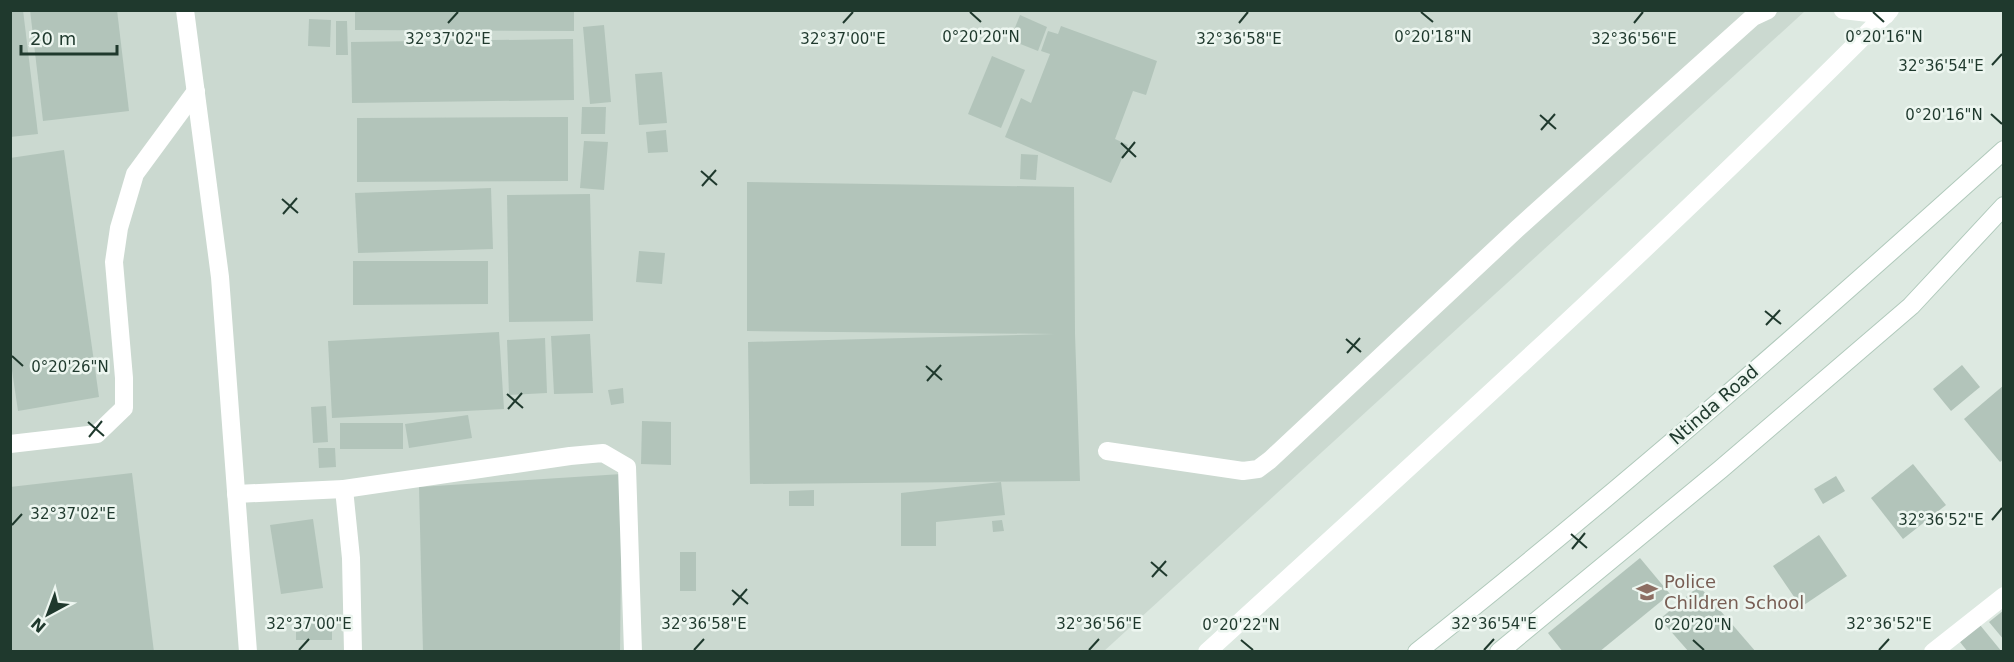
<svg xmlns="http://www.w3.org/2000/svg" width="2014" height="662" font-family="'DejaVu Sans',sans-serif">
<style>
.built{fill:#cbd9d0}
.building{fill:#b2c4ba}
.lines{fill:none;stroke-linecap:round;stroke-linejoin:round}
.secondary-casing{stroke:#b0c9bb;stroke-width:20}
.lane{stroke:#fff;stroke-width:18}
.street{stroke:#fff;stroke-width:18}
.secondary{stroke:#fff;stroke-width:18}
.ticks{fill:none;stroke:#1f392d;stroke-width:2}
.labels{text-anchor:middle;stroke-width:5;stroke-linejoin:round;paint-order:stroke}
.street-label{font-size:18px;fill:#1f392d;stroke:#edf6f0}
.education-label{font-size:18px;fill:#785e54;stroke:#edf6f0;text-anchor:start}
.ticks-label{font-size:15px;text-anchor:middle;fill:#1f392d;stroke:#edf6f0;stroke-width:5;stroke-linejoin:round;paint-order:stroke}
</style>
<rect width="100%" height="100%" fill="#dde9e1"/>
<path class="built" d="M 10,11 L 1805,11 L 1103,652 L 11,651 Z"/>
<g class="building">
<path d="M 10,10 L 23,10 L 38,134 L 10,137 Z"/>
<path d="M 30,10 L 117,10 L 129,111 L 43,121 Z"/>
<path d="M 355,10 L 574,10 L 574,31 L 355,30 Z"/>
<path d="M 1020,15 L 1047,27 L 1038,51 L 1010,40 Z"/>
<path d="M 309,19 L 331,20 L 330,47 L 308,46 Z"/>
<path d="M 336,21 L 347,21 L 348,55 L 336,55 Z"/>
<path d="M 604,25 L 611,102 L 590,104 L 583,27 Z"/>
<path d="M 1061,26 L 1157,61 L 1146,95 L 1133,91 L 1115,139 L 1128,145 L 1111,183 L 1005,137 L 1021,98 L 1031,103 L 1050,54 L 1041,51 L 1048,31 L 1058,34 Z"/>
<path d="M 573,39 L 574,100 L 352,103 L 351,42 Z"/>
<path d="M 992,56 L 1025,70 L 1001,128 L 968,114 Z"/>
<path d="M 662,72 L 667,123 L 639,125 L 635,74 Z"/>
<path d="M 582,107 L 606,107 L 605,134 L 581,134 Z"/>
<path d="M 568,117 L 568,181 L 357,182 L 357,118 Z"/>
<path d="M 666,130 L 668,152 L 648,153 L 646,132 Z"/>
<path d="M 584,141 L 608,142 L 604,190 L 580,188 Z"/>
<path d="M 64,150 L 99,397 L 18,411 L 10,357 L 10,158 Z"/>
<path d="M 1021,154 L 1038,155 L 1036,180 L 1020,179 Z"/>
<path d="M 747,182 L 1074,187 L 1075,334 L 1080,481 L 750,484 L 748,342 L 1055,334 L 747,331 Z"/>
<path d="M 491,188 L 493,249 L 358,253 L 355,193 Z"/>
<path d="M 590,194 L 593,321 L 509,322 L 507,195 Z"/>
<path d="M 639,251 L 665,253 L 662,284 L 636,282 Z"/>
<path d="M 353,261 L 488,261 L 488,304 L 353,305 Z"/>
<path d="M 499,332 L 504,409 L 332,418 L 328,341 Z"/>
<path d="M 590,334 L 593,393 L 554,394 L 551,336 Z"/>
<path d="M 545,338 L 547,393 L 509,395 L 507,340 Z"/>
<path d="M 1962,365 L 1980,387 L 1951,411 L 1933,389 Z"/>
<path d="M 2004,385 L 2004,459 L 2000,462 L 1964,419 Z"/>
<path d="M 623,388 L 624,403 L 611,405 L 608,390 Z"/>
<path d="M 326,406 L 328,442 L 313,443 L 311,407 Z"/>
<path d="M 468,415 L 472,438 L 409,448 L 405,424 Z"/>
<path d="M 642,421 L 671,422 L 671,465 L 641,464 Z"/>
<rect x="340" y="423" width="63" height="26"/>
<path d="M 318,448 L 335,448 L 336,467 L 319,468 Z"/>
<path d="M 1913,464 L 1946,505 L 1903,539 L 1871,498 Z"/>
<path d="M 132,473 L 154,652 L 10,652 L 10,487 Z"/>
<path d="M 622,474 L 620,652 L 423,652 L 419,487 Z"/>
<path d="M 1836,476 L 1845,491 L 1823,504 L 1814,489 Z"/>
<path d="M 1001,482 L 1005,515 L 936,522 L 936,546 L 901,546 L 901,493 Z"/>
<path d="M 814,490 L 814,506 L 789,506 L 789,491 Z"/>
<path d="M 313,519 L 323,588 L 281,594 L 270,525 Z"/>
<path d="M 1002,520 L 1004,531 L 993,532 L 992,521 Z"/>
<path d="M 1819,535 L 1847,576 L 1801,607 L 1773,566 Z"/>
<rect x="680" y="552" width="16" height="39"/>
<path d="M 1640,558 L 1670,594 L 1599,652 L 1563,652 L 1548,633 Z"/>
<path d="M 1699,586 L 1756,652 L 1689,652 L 1660,619 Z"/>
<path d="M 2004,610 L 2004,640 L 1989,622 Z"/>
<rect x="296" y="623" width="36" height="17"/>
<path d="M 1980,625 L 2002,652 L 1968,652 L 1960,642 Z"/>
</g>
<g class="lines">
<defs>
<g id="secondary">
<path d="M 1417,652 C 1619,492 1813,322 2004,150"/>
<path d="M 1499,652 L 1721,469 L 1911,306 L 2004,206"/>
</g>
</defs>
<use href="#secondary" class="secondary-casing"/>
<g class="lane">
<path d="M 185,10 L 220,277 L 248,652"/>
<path d="M 1843,10 L 1886,15"/>
<path d="M 10,444 L 97,434 L 124,408 L 124,378 L 114,262 L 119,228 L 135,174 L 196,91"/>
<path d="M 1107,451 L 1243,471 L 1258,469 L 1270,460 L 1517,229 L 1753,17 L 1768,10"/>
<path d="M 236,494 L 344,489"/>
<path d="M 353,652 L 351,558 L 344,489 L 570,456 L 603,453 L 627,467 L 633,652"/>
<path d="M 1207,652 C 1438,441 1670,232 1890,10"/>
</g>
<path class="street" d="M 1933,652 L 2004,596"/>
<use href="#secondary" class="secondary"/>
</g>
<path class="ticks" d="M 970,12 L 981,22M 1421,12 L 1433,22M 1873,12 L 1884,22M 448,23 L 458,12M 843,23 L 853,12M 1239,23 L 1248,12M 1634,23 L 1643,12M 1992,65 L 2002,54M 1991,114 L 2002,124M 1540,115 L 1556,129M 1541,130 L 1555,114M 1121,143 L 1136,157M 1122,158 L 1135,142M 701,171 L 717,185M 702,186 L 716,170M 282,199 L 298,213M 283,214 L 297,198M 1765,311 L 1781,324M 1766,325 L 1780,310M 1346,339 L 1361,352M 1347,353 L 1360,338M 12,356 L 23,366M 926,366 L 942,380M 927,381 L 941,365M 507,394 L 523,408M 508,409 L 522,393M 88,422 L 104,436M 89,437 L 102,421M 1992,520 L 2002,508M 12,525 L 22,514M 1571,534 L 1587,548M 1572,549 L 1585,533M 1151,562 L 1167,576M 1152,577 L 1166,561M 732,590 L 748,604M 733,605 L 747,589M 1241,640 L 1253,650M 1693,640 L 1704,650M 299,650 L 309,639M 694,650 L 704,639M 1089,650 L 1099,639M 1484,650 L 1494,639M 1879,650 L 1889,639"/>
<defs>
<symbol id="school-bare" viewBox="-9 -9 18 18"><path d="M0-5L7-2L0 1L-7-2ZM-4 1L0 2.5L4 1V4Q0 6-4 4Z" fill="#8d6e63" stroke="#edf6f0" stroke-width="2.5" paint-order="stroke"/></symbol>
</defs>
<g fill-rule="evenodd">
<use href="#school-bare" x="1632" y="577" width="30" height="30"/>
</g>
<g class="labels">
<g class="street-label">
<text transform="translate(1714 405) rotate(-41)" y="6">Ntinda Road</text>
</g>
<g class="education-label">
<text x="1664" y="588">Police<tspan x="1664" dy="21">Children School</tspan></text>
</g>
</g>
<g class="ticks-label">
<text x="1433" y="42">0°20'18"N</text>
<text x="981" y="42">0°20'20"N</text>
<text x="1884" y="42">0°20'16"N</text>
<text x="1634" y="44">32°36'56"E</text>
<text x="448" y="44">32°37'02"E</text>
<text x="843" y="44">32°37'00"E</text>
<text x="1239" y="44">32°36'58"E</text>
<text x="1941" y="71">32°36'54"E</text>
<text x="1944" y="120">0°20'16"N</text>
<text x="70" y="372">0°20'26"N</text>
<text x="73" y="519">32°37'02"E</text>
<text x="1941" y="525">32°36'52"E</text>
<text x="309" y="629">32°37'00"E</text>
<text x="704" y="629">32°36'58"E</text>
<text x="1099" y="629">32°36'56"E</text>
<text x="1494" y="629">32°36'54"E</text>
<text x="1889" y="629">32°36'52"E</text>
<text x="1241" y="630">0°20'22"N</text>
<text x="1693" y="630">0°20'20"N</text>
</g>
<rect width="2014" height="662" fill="none" stroke="#1f392d" stroke-width="24"/>
<g transform="translate(48 614) rotate(221)" stroke="#edf6f0" stroke-width="4.5" paint-order="stroke">
<path d="M0-4.5L10 22L0 15L-10 22Z" fill="#1f392d"/>
<text y="-9" font-size="16" font-weight="bold" text-anchor="middle" fill="#1f392d">N</text>
</g>
<path d="M21 45v9h96v-9" fill="none" stroke="#1f392d" stroke-width="3"/>
<text x="30" y="45" font-size="18" fill="#1f392d" stroke="#edf6f0" stroke-width="4.5" paint-order="stroke">20 m</text>
</svg>
